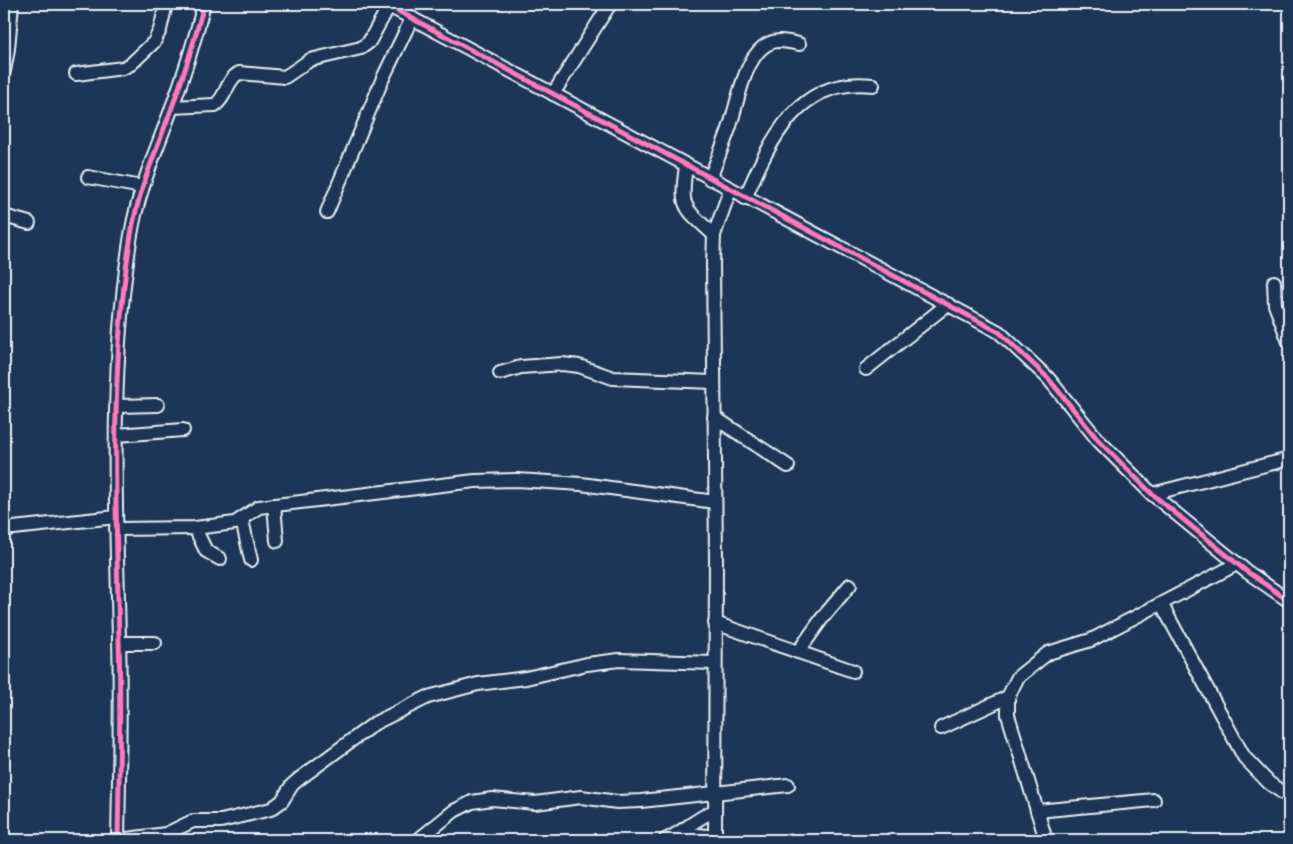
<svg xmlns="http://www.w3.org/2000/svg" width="1293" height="844" font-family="'Gochi Hand',sans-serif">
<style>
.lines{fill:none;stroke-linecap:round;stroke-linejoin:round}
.minor-casing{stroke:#e8f1f8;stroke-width:16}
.minor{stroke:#1d3557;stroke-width:12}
.cycleway-casing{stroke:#1d3557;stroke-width:8}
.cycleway{stroke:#fd7abc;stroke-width:5}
</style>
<rect width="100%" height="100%" fill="#1d3557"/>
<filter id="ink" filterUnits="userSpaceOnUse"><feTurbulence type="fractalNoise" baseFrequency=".02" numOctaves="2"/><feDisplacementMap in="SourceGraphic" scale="10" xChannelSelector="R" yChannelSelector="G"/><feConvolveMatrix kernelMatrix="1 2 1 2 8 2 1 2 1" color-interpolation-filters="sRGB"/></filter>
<g filter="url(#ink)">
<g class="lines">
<defs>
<g id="minor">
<path d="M 385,4 L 999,332 L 1048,378 L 1098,440 L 1152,494 L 1246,571 L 1289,601"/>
<path d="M 4,71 L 8,49 L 12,4"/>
<path d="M 76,74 L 123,68 L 131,64 L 154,42 L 160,30 L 166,4"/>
<path d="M 553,94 L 610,4"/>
<path d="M 172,107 L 215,105 C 227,97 226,80 239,73 L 285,77 L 310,60 L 361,48 L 369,42 L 389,6"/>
<path d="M 686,166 C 680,209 683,206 714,235"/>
<path d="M 88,177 L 142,187"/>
<path d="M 710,179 C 716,162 723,146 729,129 C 737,106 743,63 763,47 C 774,38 786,41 799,44"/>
<path d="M 745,198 C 770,141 798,76 873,85"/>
<path d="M 327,212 L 383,78 L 412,18"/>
<path d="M 4,216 L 29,223"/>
<path d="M 1274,282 L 1275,305 L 1289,342"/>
<path d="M 866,369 L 948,304"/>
<path d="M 500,373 L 521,367 L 562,364 L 579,366 L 613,378 L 713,382"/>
<path d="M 117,406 L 158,405"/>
<path d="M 714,417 L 788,466"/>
<path d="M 117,435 L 183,430"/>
<path d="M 1152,494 L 1289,459"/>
<path d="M 274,505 L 277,541"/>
<path d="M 242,520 L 251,560"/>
<path d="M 195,528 L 206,551 L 220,559"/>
<path d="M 4,529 L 116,517"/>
<path d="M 116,529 L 195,528 L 235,523 L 259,507 L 475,481 L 517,480 L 581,484 L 715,502"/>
<path d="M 1162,605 L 1244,757 L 1269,783 L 1289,797"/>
<path d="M 715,623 L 853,671"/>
<path d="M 120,643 L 155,643"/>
<path d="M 798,652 L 823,617 L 850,585"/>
<path d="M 941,728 L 1008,697"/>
<path d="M 1037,811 L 1154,800"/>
<path d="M 682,833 L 715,837"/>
<path d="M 118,840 C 119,774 121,706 119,640 C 116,505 109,369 131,235 C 138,191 156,151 171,110 C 184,75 195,39 204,4"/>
<path d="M 119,840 L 166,834 L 193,821 L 221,821 L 271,809 L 282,801 L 292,785 L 299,779 L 375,723 L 428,697 L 478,684 L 526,678 L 587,664 L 619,660 L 714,663"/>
<path d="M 418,840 L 454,811 L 472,802 L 492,799 L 535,803 L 581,797 L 617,802 L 641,801 L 788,785"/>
<path d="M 665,840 C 683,832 695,819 714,811"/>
<path d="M 715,840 L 716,558 L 713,264 L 714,235 L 730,190"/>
<path d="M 1046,840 L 1008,715 L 1008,697 L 1018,677 L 1048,653 L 1091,640 L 1237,564"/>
</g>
</defs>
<use href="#minor" class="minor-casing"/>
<use href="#minor" class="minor"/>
<defs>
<g id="cycleway">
<path d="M 385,4 L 999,332 L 1048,378 L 1098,440 L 1152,494 L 1246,571 L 1289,601"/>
<path d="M 118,840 C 119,774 121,706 119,640 C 116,505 109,369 131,235 C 138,191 156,151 171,110 C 184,75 195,39 204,4"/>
</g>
</defs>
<use href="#cycleway" class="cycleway-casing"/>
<use href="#cycleway" class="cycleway"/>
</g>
</g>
<rect width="1293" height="844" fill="none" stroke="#1d3557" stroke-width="20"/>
<rect x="10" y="10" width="1273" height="824" fill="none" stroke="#e8f1f8" stroke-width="2" filter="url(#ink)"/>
</svg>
